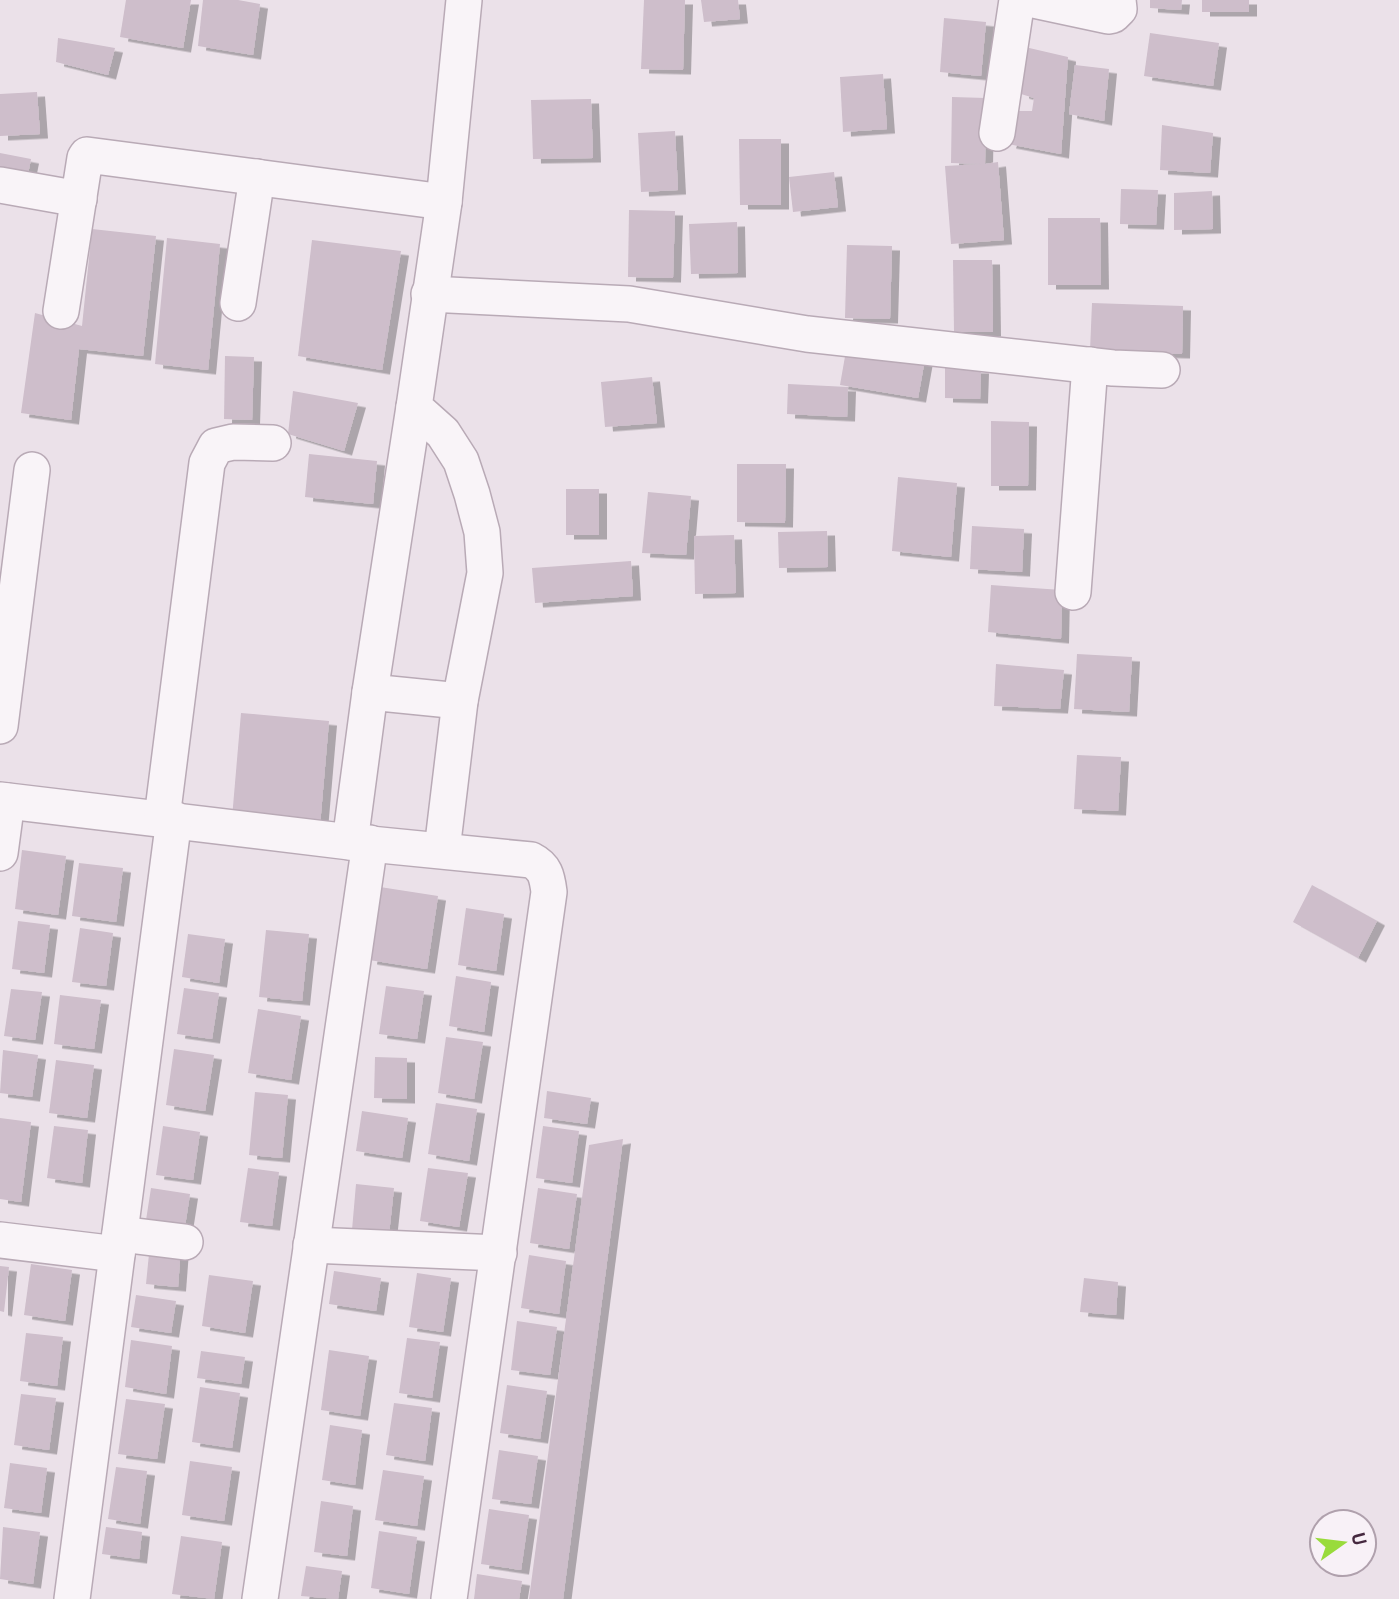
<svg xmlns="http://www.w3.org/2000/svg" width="1399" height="1599" font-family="'PT Sans',sans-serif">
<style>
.building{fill:#cebecb;filter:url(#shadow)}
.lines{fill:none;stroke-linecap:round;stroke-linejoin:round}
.minor-casing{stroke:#b9aab6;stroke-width:38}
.minor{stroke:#f9f4f8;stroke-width:35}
</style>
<defs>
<filter id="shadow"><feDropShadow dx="8" dy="4.5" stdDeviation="0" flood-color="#0004"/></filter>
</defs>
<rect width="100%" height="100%" fill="#ebe1e9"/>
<g class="building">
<path d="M 126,0 L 191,0 L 183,48 L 120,37 Z"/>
<path d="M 203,0 L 238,0 L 260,4 L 253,55 L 198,46 Z"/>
<path d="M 644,0 L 685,0 L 683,70 L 641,69 Z"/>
<path d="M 701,0 L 738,0 L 740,19 L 704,22 Z"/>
<path d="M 1150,0 L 1182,0 L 1181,10 L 1150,8 Z"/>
<rect x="1202" y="0" width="47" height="12"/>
<path d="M 944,18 L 986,22 L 981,76 L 940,72 Z"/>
<path d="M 1150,33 L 1219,43 L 1213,86 L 1144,76 Z"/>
<path d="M 58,38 L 115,48 L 108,75 L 56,62 Z"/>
<path d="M 1025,47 L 1068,57 L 1061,154 L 1008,144 L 1019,111 L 1032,111 L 1034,98 L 1021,94 Z"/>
<path d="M 1075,65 L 1109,69 L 1104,121 L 1069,114 Z"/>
<path d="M 883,74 L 887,129 L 843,132 L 840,77 Z"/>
<path d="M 37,92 L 40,134 L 0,136 L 0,94 Z"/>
<path d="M 952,97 L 986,98 L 985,164 L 998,162 L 1004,240 L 951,244 L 945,166 L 981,164 L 951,163 Z"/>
<path d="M 591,99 L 593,158 L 533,159 L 531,100 Z"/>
<path d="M 1162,125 L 1213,133 L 1210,173 L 1160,170 Z"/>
<path d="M 675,131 L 678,190 L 641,192 L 638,133 Z"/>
<path d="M 739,139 L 781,139 L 781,205 L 740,205 Z"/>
<path d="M 0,153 L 31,159 L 27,179 L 0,173 Z"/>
<path d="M 834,172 L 838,207 L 793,212 L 789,177 Z"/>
<path d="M 1121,189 L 1158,190 L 1156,225 L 1120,224 Z"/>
<path d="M 1212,191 L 1213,229 L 1174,230 L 1174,193 Z"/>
<path d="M 629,210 L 675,211 L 673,278 L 628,277 Z"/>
<path d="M 1048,218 L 1100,218 L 1101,285 L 1048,285 Z"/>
<path d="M 737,222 L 738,273 L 691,274 L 689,224 Z"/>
<path d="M 92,229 L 156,236 L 143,356 L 79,349 L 71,420 L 21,413 L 35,313 L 82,326 Z"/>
<path d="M 167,238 L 220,244 L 208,370 L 155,364 Z"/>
<path d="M 312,240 L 401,251 L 382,370 L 298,356 Z"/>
<path d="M 847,245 L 892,246 L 890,319 L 845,318 Z"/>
<path d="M 953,260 L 992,260 L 993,332 L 954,332 Z"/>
<path d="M 1092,303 L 1183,306 L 1182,354 L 1090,351 Z"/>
<path d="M 847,345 L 925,359 L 918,398 L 840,385 Z"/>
<path d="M 225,356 L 254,357 L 252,420 L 224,419 Z"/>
<path d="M 945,368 L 981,369 L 980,399 L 945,398 Z"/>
<path d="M 652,377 L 657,423 L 605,427 L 601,382 Z"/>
<path d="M 788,384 L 848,387 L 847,417 L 787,414 Z"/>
<path d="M 293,391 L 358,403 L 344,451 L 288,434 Z"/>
<path d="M 991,421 L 1029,422 L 1028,486 L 991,486 Z"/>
<path d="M 309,454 L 377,461 L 373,504 L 305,497 Z"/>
<path d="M 737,464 L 786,464 L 785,523 L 737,522 Z"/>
<path d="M 898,477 L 957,483 L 951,557 L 892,551 Z"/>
<rect x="566" y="489" width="33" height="46"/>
<path d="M 648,492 L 691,496 L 686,555 L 642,553 Z"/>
<path d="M 972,526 L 1024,529 L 1022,572 L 970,569 Z"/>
<path d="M 827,531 L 828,567 L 779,568 L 778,532 Z"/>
<path d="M 734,535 L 736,593 L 695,594 L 694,536 Z"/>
<path d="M 631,561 L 633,596 L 535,603 L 532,568 Z"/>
<path d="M 991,585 L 1062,590 L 1061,639 L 988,632 Z"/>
<path d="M 1077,654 L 1132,657 L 1129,712 L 1074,709 Z"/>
<path d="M 996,664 L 1064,670 L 1060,709 L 994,706 Z"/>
<path d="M 241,713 L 329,721 L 320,825 L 232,818 Z"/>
<path d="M 1077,755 L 1121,757 L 1118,811 L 1074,809 Z"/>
<path d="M 22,850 L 66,856 L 58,915 L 15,909 Z"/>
<path d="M 79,863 L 123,868 L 116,922 L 72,916 Z"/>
<path d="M 1312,885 L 1377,921 L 1358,958 L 1293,922 Z"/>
<path d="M 380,887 L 438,896 L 427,969 L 369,960 Z"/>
<path d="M 466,908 L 504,914 L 496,971 L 458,965 Z"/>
<path d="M 18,921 L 50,925 L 44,973 L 12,969 Z"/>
<path d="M 80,928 L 113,933 L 106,986 L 72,982 Z"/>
<path d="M 266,930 L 309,934 L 302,1001 L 259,997 Z"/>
<path d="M 188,934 L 225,939 L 219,983 L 182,977 Z"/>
<path d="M 456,976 L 491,982 L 484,1032 L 449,1026 Z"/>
<path d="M 386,986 L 424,991 L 417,1039 L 379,1034 Z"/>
<path d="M 184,988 L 219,993 L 212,1039 L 177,1034 Z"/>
<path d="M 11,989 L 42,992 L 35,1040 L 4,1036 Z"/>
<path d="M 60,995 L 101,1000 L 94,1049 L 54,1044 Z"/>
<path d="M 258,1009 L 301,1016 L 291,1080 L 248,1073 Z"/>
<path d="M 446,1037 L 483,1042 L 474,1099 L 438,1093 Z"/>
<path d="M 174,1049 L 214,1055 L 205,1111 L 166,1105 Z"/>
<path d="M 3,1050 L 38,1055 L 32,1097 L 0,1093 Z"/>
<path d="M 375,1057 L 407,1058 L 407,1099 L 374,1098 Z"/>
<path d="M 56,1060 L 94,1065 L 87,1118 L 49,1113 Z"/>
<path d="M 547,1091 L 591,1098 L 587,1124 L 544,1118 Z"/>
<path d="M 255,1092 L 288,1095 L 282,1158 L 249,1155 Z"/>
<path d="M 436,1103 L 477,1109 L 469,1161 L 428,1154 Z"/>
<path d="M 362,1111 L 408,1118 L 402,1158 L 356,1151 Z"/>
<path d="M 0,1118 L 31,1122 L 21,1202 L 0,1199 Z"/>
<path d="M 54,1126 L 88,1130 L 82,1183 L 47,1178 Z"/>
<path d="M 163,1126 L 200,1132 L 193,1180 L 156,1175 Z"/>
<path d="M 543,1126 L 579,1131 L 572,1183 L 536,1178 Z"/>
<path d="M 623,1139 L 563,1599 L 529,1599 L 589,1145 Z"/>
<path d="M 248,1168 L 279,1172 L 272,1226 L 240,1222 Z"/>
<path d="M 428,1168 L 468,1173 L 459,1227 L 420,1221 Z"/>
<path d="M 356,1184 L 394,1188 L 389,1234 L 352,1230 Z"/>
<path d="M 151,1188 L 190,1194 L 185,1226 L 146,1220 Z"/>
<path d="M 538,1188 L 577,1194 L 569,1249 L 530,1243 Z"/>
<path d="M 150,1244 L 181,1247 L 178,1287 L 146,1284 Z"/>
<path d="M 529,1255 L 566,1261 L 559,1314 L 521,1308 Z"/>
<path d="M 31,1264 L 72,1270 L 65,1321 L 24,1315 Z"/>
<path d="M 0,1266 L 9,1267 L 4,1312 L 0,1311 Z"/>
<path d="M 334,1271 L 381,1278 L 376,1311 L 329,1304 Z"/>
<path d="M 417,1273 L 451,1278 L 443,1332 L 409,1327 Z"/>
<path d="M 209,1275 L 253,1281 L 245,1333 L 202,1326 Z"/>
<path d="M 1084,1278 L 1118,1282 L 1116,1315 L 1080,1312 Z"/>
<path d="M 136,1295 L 176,1301 L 171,1333 L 131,1327 Z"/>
<path d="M 517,1321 L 557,1327 L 550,1375 L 511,1370 Z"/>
<path d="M 26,1333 L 63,1337 L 57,1386 L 20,1381 Z"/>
<path d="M 407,1338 L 440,1342 L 432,1398 L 399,1393 Z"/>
<path d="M 131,1340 L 172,1346 L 166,1394 L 125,1387 Z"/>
<path d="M 329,1350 L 369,1356 L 360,1416 L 321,1410 Z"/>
<path d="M 201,1351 L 245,1357 L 241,1384 L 197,1378 Z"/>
<path d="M 507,1385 L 547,1391 L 540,1439 L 500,1433 Z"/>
<path d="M 200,1387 L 240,1393 L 232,1448 L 192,1442 Z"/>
<path d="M 21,1394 L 56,1398 L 49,1450 L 14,1445 Z"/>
<path d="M 126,1399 L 165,1404 L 157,1459 L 118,1454 Z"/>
<path d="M 394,1403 L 432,1408 L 425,1461 L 386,1455 Z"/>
<path d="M 330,1425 L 362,1430 L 355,1485 L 322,1480 Z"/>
<path d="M 499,1450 L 538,1456 L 531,1504 L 492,1499 Z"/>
<path d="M 190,1461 L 232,1467 L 224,1521 L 182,1515 Z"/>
<path d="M 10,1463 L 47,1468 L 41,1513 L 4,1508 Z"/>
<path d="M 116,1467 L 147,1471 L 140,1524 L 108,1519 Z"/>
<path d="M 383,1470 L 424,1476 L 417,1526 L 375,1520 Z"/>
<path d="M 321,1501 L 353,1506 L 347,1556 L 314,1552 Z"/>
<path d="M 489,1509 L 529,1515 L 521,1570 L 481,1564 Z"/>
<path d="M 3,1527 L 40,1532 L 33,1584 L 0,1579 Z"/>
<path d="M 106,1527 L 142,1532 L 139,1559 L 102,1554 Z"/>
<path d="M 379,1531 L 417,1537 L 409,1594 L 371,1588 Z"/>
<path d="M 181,1536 L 222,1542 L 214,1599 L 172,1594 Z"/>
<path d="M 306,1566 L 342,1571 L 338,1599 L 301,1596 Z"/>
<path d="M 477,1574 L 522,1581 L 519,1599 L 474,1599 Z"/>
</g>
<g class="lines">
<defs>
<g id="minor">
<path d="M 1033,0 L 1108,16 L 1113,15 L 1119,9 L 1118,0"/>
<path d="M 997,133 L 1017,0"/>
<path d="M 0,185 L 79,199"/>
<path d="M 429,294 L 629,304 L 807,334 L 1113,368 L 1162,370"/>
<path d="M 238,303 L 257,177"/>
<path d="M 61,311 L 85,158 L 87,155 L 444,202"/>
<path d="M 1073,592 L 1090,365"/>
<path d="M 370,692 L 414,407"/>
<path d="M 0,726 L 32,470"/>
<path d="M 0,800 L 350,842 L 531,860 C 545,867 547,876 549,892 L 449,1599"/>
<path d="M 162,818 L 207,463 L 216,446 L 233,442 L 273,443"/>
<path d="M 350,842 L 370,692 L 460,701"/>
<path d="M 442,850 L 460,701 L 485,573 L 482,532 L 472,494 L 461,461 L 443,433 L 414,407 L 444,202 L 464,0"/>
<path d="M 0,853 L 7,801"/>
<path d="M 120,1234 L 185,1242"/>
<path d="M 0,1240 L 117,1254"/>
<path d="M 311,1245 L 499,1253"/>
<path d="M 72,1599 L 174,819"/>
<path d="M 260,1599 L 370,843"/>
</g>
</defs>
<use href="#minor" class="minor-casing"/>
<use href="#minor" class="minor"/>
</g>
<g transform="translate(1343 1543) rotate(76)"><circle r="33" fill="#f8f1f7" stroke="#b0a1ad" stroke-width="2"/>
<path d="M0-5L12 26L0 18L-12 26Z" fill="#99db3b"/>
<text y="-10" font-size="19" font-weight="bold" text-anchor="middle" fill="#45283f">U</text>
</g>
</svg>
